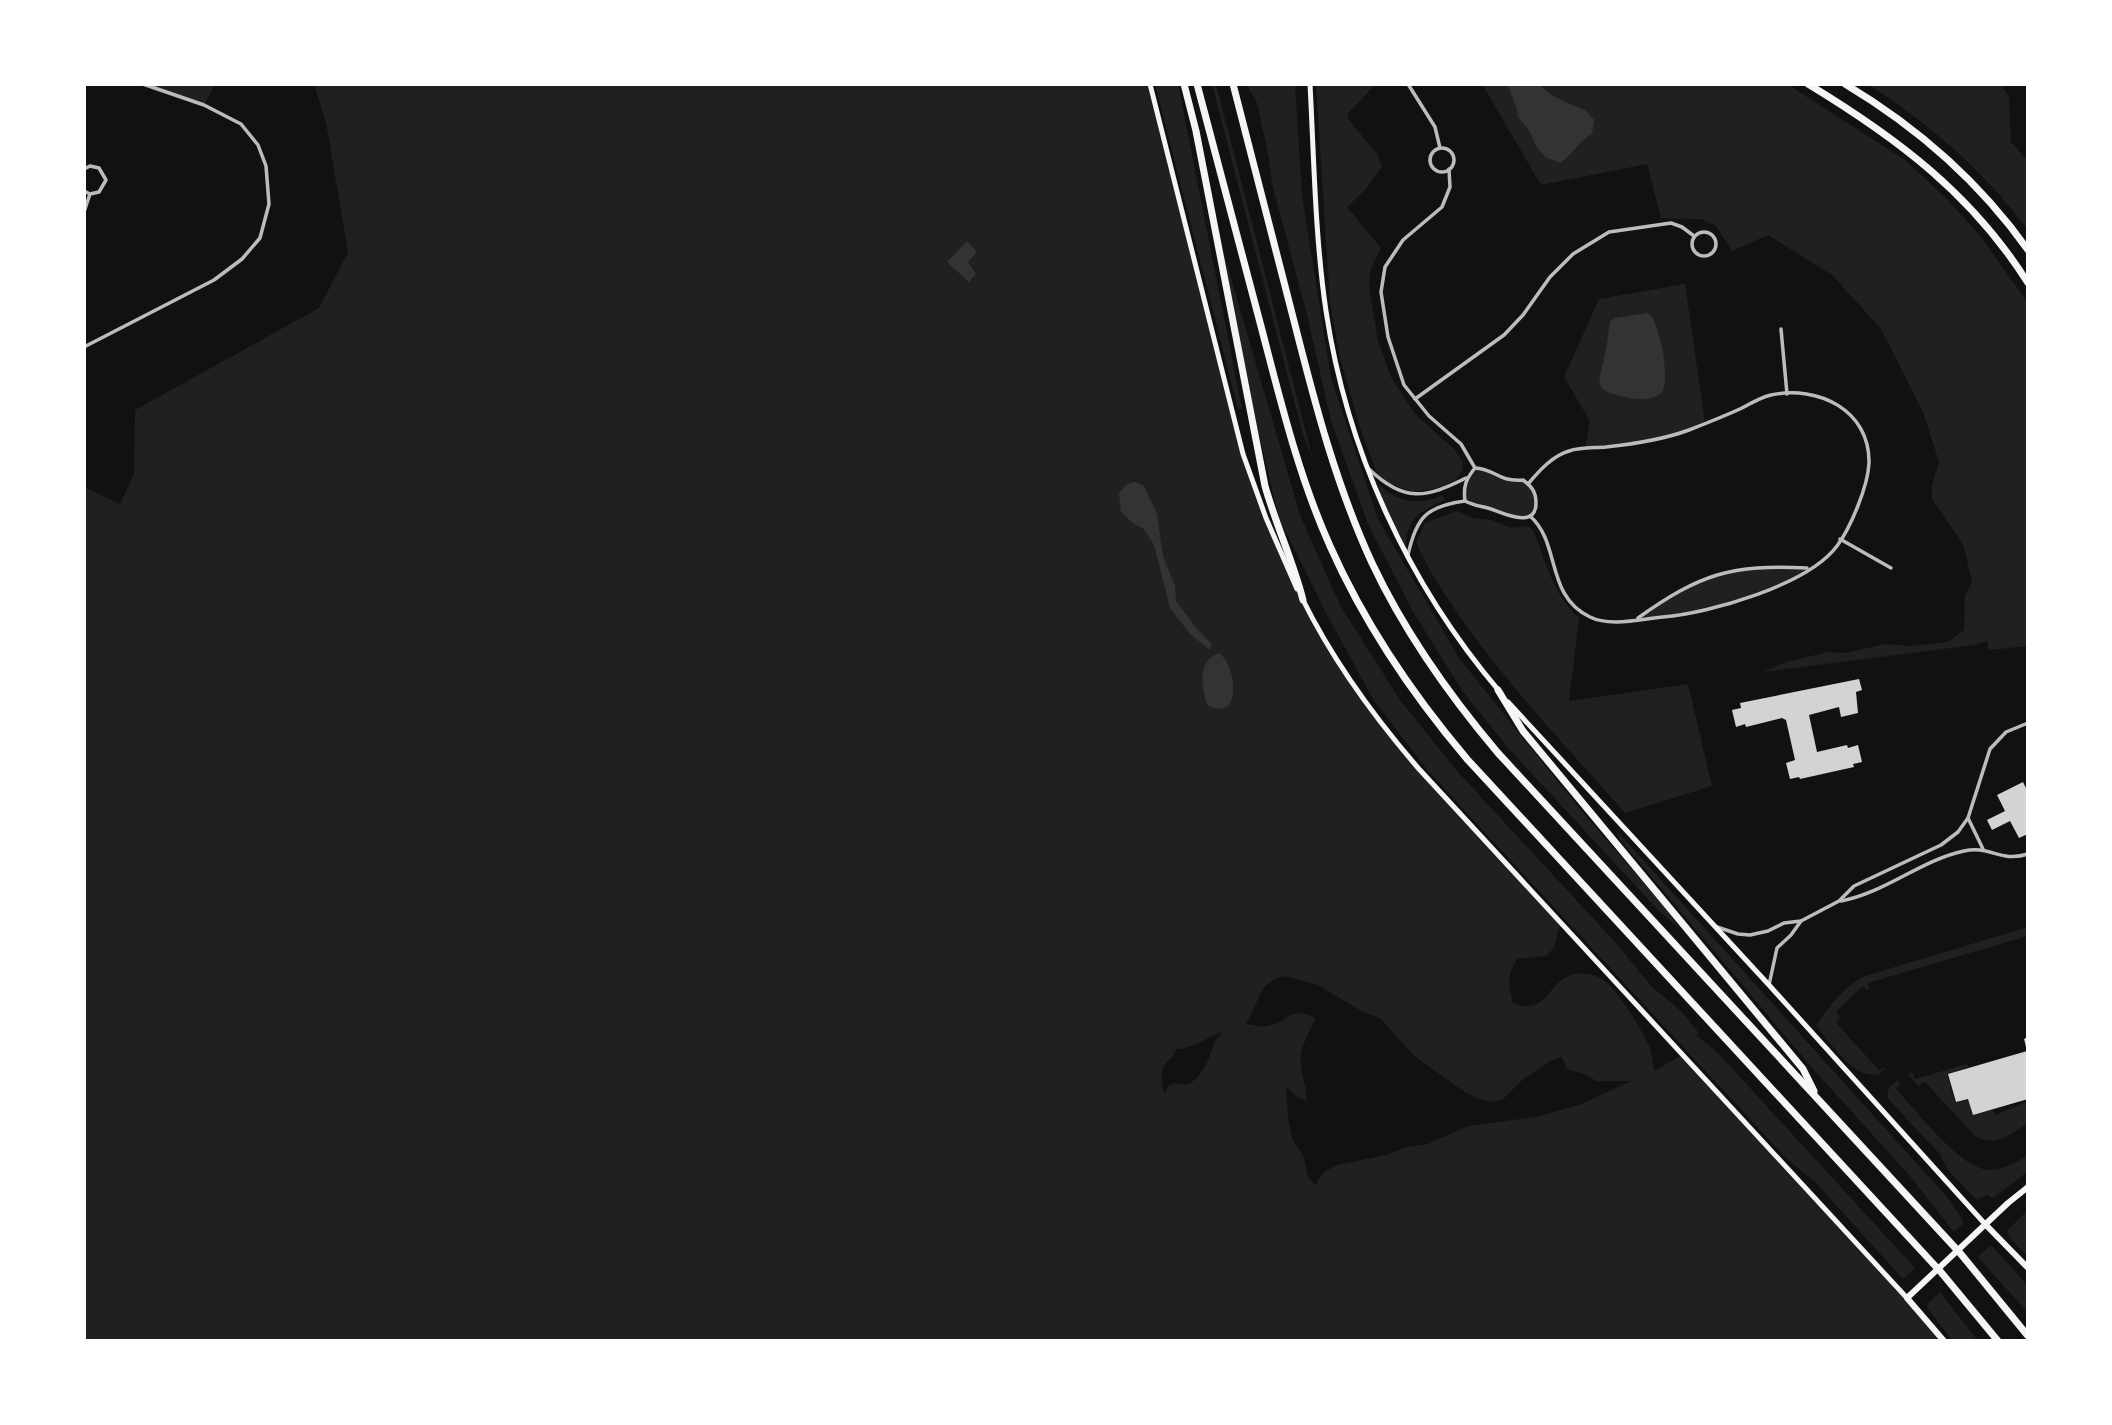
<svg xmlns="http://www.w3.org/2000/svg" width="2112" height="1425" font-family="Mulish,sans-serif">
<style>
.green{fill:#202020;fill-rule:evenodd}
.water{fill:#333}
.building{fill:#d3d3d3}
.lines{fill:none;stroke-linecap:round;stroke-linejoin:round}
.minor{stroke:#bcbcbc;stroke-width:3.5}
.secondary{stroke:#f5f5f5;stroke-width:5}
.primary{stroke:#f5f5f5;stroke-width:6}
.motorway{stroke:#f5f5f5;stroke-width:7}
</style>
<rect width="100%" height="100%" fill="#111"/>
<g class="green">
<path d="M 150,84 L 215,84 L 204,105 Z"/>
<path d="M 314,84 L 1150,84 L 1253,485 L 1315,624 L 1384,727 L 1563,926 L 1559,927 L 1554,947 L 1547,956 L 1517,959 C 1507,975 1508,985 1513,1003 C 1546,1017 1547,983 1571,975 C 1579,972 1595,974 1602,979 C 1618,989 1640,1028 1649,1045 C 1652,1053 1653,1063 1654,1071 L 1682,1055 L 1944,1341 L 84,1341 L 84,487 L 120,504 L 134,474 L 135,410 L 319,308 L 348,252 L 326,123 ZM 1284,976 L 1316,984 L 1360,1010 L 1381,1019 L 1414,1056 L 1466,1093 L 1479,1099 L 1491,1102 L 1503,1099 L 1522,1080 L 1552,1060 L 1562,1057 L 1567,1069 L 1587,1075 L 1596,1081 L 1631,1081 L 1579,1105 L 1536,1117 L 1468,1126 L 1428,1144 L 1407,1147 L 1386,1155 L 1337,1165 L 1324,1172 L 1315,1185 L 1308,1176 L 1303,1155 L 1292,1139 L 1288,1118 L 1286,1086 L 1296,1096 L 1306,1101 C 1307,1089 1304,1084 1302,1073 C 1297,1052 1307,1036 1316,1018 C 1288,1005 1290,1022 1268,1026 C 1260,1028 1253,1024 1245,1024 C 1260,1005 1256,983 1284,976 ZM 1222,1032 L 1214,1043 L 1208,1061 L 1197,1078 L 1189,1084 C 1175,1085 1172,1079 1164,1093 C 1162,1083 1159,1071 1166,1063 C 1171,1057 1174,1058 1176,1049 C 1188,1050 1209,1037 1222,1032 Z"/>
<path d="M 1155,84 L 1178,84 L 1242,409 L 1238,409 Z"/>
<path d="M 1212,84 L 1216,84 L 1313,460 L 1303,435 Z"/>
<path d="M 1246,84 L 1295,84 L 1302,195 L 1331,378 L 1378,519 L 1459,658 L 1575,803 L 1665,908 L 1680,929 L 1659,911 L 1510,750 L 1463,692 L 1412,610 L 1368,524 L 1331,421 L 1307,315 L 1272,184 L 1269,159 L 1257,103 Z"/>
<path d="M 1316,84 L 1388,84 L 1374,86 L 1347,114 L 1349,120 L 1377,154 L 1382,167 L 1364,191 L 1347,207 L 1381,248 L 1371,269 L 1369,287 L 1378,341 L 1391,377 L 1415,414 L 1455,450 L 1463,462 L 1462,471 L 1455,480 L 1439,488 L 1413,492 L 1388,483 L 1377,473 L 1360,428 L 1340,358 L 1330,302 Z"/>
<path d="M 1482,84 L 1787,84 L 1905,160 L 1948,200 L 1981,237 L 2028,303 L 2028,646 L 1989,650 L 1987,641 L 1975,645 L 1763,672 L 1786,662 L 1828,652 L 1845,653 L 1885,644 L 1911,646 L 1948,642 L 1964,630 L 1965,596 L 1972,581 L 1963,544 L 1932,499 L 1932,485 L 1939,462 L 1923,412 L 1881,329 L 1832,275 L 1768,235 L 1732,251 L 1716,226 L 1701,219 L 1661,218 L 1647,164 L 1541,185 Z"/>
<path d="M 1867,84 L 2001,84 L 2009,97 L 2011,142 L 2028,161 L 2028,230 C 1985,172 1928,122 1867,84 Z"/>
<path d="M 1222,247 L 1300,515 L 1340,605 L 1400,700 L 1458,772 L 1615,942 L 1652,987 L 1682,1012 L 1699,1033 L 1696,1035 L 1717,1052 L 1915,1268 L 1903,1279 L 1815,1182 L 1786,1158 L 1429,772 L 1373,699 L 1327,615 L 1279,518 L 1255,417 Z"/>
<path d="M 1685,284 L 1705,423 L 1653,441 L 1585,449 L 1590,421 L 1564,377 L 1599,299 Z"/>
<path d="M 1475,468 C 1496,469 1497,482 1523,480 L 1532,487 L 1536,507 L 1530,516 L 1521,519 L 1465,501 C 1463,486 1466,479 1475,468 Z"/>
<path d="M 1377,483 C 1397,502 1418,507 1443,495 L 1445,500 C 1420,512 1406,517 1406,547 L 1394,526 Z"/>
<path d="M 1457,511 L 1473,518 L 1492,520 L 1511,528 L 1527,526 L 1533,530 C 1545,560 1554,596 1579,618 L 1569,701 L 1688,684 L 1712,786 L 1625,813 C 1567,747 1505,683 1456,611 C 1441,588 1426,567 1416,542 L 1425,523 Z"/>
<path d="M 1737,569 L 1809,569 L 1783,583 L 1709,610 L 1636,620 L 1673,593 L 1708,578 Z"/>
<path d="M 1616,830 L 1948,1198 L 1963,1220 L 1963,1224 L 1954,1232 L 1909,1175 L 1814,1070 L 1618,837 Z"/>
<path d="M 2028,927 L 2028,936 L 1868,983 L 1869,990 L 1862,987 L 1836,1011 L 1840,1017 L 1836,1023 L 1879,1070 L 1886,1067 L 1879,1074 C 1855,1081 1831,1043 1816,1026 C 1828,1007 1844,987 1865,976 Z"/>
<path d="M 1967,1064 L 1968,1067 L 1947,1074 L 1955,1103 L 1968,1100 L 1973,1115 L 1993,1110 L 1995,1115 L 2028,1101 L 2028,1123 C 2009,1135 1995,1149 1974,1135 L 1925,1082 L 1918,1086 L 1909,1075 L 1912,1072 L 1915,1079 Z"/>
<path d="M 1897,1081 L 1899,1081 L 1900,1085 L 1896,1089 C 1917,1111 1959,1167 1988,1170 C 2002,1171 2017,1162 2028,1155 L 2028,1171 L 1996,1196 L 1991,1198 L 1988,1195 L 1978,1199 L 1974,1197 L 1948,1170 L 1939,1153 L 1889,1100 C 1885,1090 1890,1087 1897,1081 Z"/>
<path d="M 2028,1202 L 2028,1257 L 2011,1239 L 2007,1231 L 2028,1210 L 2024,1205 Z"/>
<path d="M 1989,1247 L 1993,1247 L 2028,1286 L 2028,1313 L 1978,1257 Z"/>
<path d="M 1940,1292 L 1978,1341 L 1953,1341 L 1927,1308 L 1928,1303 Z"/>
</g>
<g class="water">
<path d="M 1507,84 L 1538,84 L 1553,96 L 1586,111 L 1594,120 L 1592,134 C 1579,140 1573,155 1560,163 L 1545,157 L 1536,146 L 1530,132 L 1518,117 L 1516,106 Z"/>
<path d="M 967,241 L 977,252 L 968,262 L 976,274 L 969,282 L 947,262 Z"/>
<path d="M 1648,313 C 1659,318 1672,384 1661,393 C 1653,400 1639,400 1630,398 C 1593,390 1597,387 1605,355 C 1607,344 1608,333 1610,322 L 1614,318 Z"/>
<path d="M 1135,482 L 1144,486 L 1157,514 L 1163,556 L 1175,586 L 1176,601 L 1196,628 L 1212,644 L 1209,649 L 1190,634 L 1170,608 L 1154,545 L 1144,529 L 1134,524 L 1121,512 L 1119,493 L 1127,484 Z"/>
<path d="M 1219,653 C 1238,667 1242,724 1207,705 C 1202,686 1196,662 1219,653 Z"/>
</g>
<g class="building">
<path d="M 1859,679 L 1862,690 L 1856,692 L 1858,713 L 1841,717 L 1839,707 L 1809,715 L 1817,752 L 1847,745 L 1848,748 L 1858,745 L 1862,762 L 1853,764 L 1854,767 L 1800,779 L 1799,777 L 1790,779 L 1786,763 L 1795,760 L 1786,720 L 1782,718 L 1746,727 L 1745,724 L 1736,727 L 1732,710 L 1741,708 L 1740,703 Z"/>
<path d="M 2023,782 L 2028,792 L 2028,834 L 2019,838 L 2010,821 L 1992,830 L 1987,820 L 2005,811 L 1997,795 Z"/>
<path d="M 2028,1037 L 2028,1099 L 1973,1115 L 1968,1099 L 1956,1102 L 1948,1074 L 2027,1051 L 2024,1039 Z"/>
</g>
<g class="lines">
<g class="minor">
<path d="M 1408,84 L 1435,127 L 1440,148"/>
<circle cx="1442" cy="160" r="12"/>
<path d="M 84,169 L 90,166 L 99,168 L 106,180 L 99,192 L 90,194 L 84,191"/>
<path d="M 1449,169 L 1450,187 L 1442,207 L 1403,240 L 1385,267 L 1381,292 L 1388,337 L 1404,385 L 1429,416 L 1461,444 L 1475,468"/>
<path d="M 84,212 L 90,194"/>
<circle cx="1704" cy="244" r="12"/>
<path d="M 1781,329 L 1787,394"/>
<path d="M 84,347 L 214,280 L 242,259 L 260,238 L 269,204 L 266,166 L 258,145 L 241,124 L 204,105 L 143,84"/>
<path d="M 1415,399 L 1504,335 L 1523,315 L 1550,277 L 1573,254 L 1609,232 L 1671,223 L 1682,227 L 1694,236"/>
<path d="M 1475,468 C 1496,469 1497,482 1523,480 C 1531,486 1536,491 1536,503 C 1536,529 1505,514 1491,509 C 1482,506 1474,506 1465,501 C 1463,486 1466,479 1475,468 Z"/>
<path d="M 1369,469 C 1404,503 1426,498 1466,478"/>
<path d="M 1528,484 C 1539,471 1552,456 1569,451 C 1580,447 1594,448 1606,447 C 1634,444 1662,440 1689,430 C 1707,423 1725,416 1742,408 C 1751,403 1762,397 1771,395 C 1818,385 1870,410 1869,463 C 1868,486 1851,527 1837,546 C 1808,585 1710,613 1663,617 C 1641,619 1610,627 1590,617 C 1545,596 1561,543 1530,516"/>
<path d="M 1840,539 L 1891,568"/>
<path d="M 1408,555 C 1416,518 1426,506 1465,501"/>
<path d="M 1638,618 C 1700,574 1731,564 1807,568"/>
<path d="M 1968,818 L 1983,849"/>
<path d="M 1841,901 C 1885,893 1921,860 1964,851 C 1990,845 2000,863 2028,854"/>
<path d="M 1717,927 L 1738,934 L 1750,935 L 1768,931 L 1784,923 L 1801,921 L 1839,901 L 1854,886 L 1941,845 L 1958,832 L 1968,818 L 1990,749 L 2006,732 L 2028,723"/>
<path d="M 1769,985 L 1777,948 L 1791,935 L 1801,921"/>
</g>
<g class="secondary">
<path d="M 1150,84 L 1243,454 L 1266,518 L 1297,589"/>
<path d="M 1310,84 C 1314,159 1315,236 1326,311 C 1347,451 1408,584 1500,692"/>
<path d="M 1302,598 C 1332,659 1374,717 1419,769 L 1907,1298"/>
<path d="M 1508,702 L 1769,985 L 1985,1224"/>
</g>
<g class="primary">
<path d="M 1985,1224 L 2028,1268"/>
<path d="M 1944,1341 L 1907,1298 L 2008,1203 L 2028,1187"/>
</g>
<g class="motorway">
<path d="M 1184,84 L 1196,131 L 1265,486 C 1276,525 1293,561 1303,600"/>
<path d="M 1197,84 C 1219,166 1241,248 1262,330 C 1281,403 1299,477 1330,546 C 1365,625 1412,694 1467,759 L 1940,1271 L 1998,1341"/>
<path d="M 1233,84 C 1253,163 1274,242 1294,321 C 1315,404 1336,485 1372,563 C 1405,633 1449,695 1498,753 L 1960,1253 L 2028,1336"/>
<path d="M 1808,84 C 1897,138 1972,194 2028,283"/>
<path d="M 1845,84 C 1917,127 1979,181 2028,250"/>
<path d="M 1498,690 L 1523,731 L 1803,1069 L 1814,1091"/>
</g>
</g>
<rect width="2112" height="1425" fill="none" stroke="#ffffff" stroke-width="172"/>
</svg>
